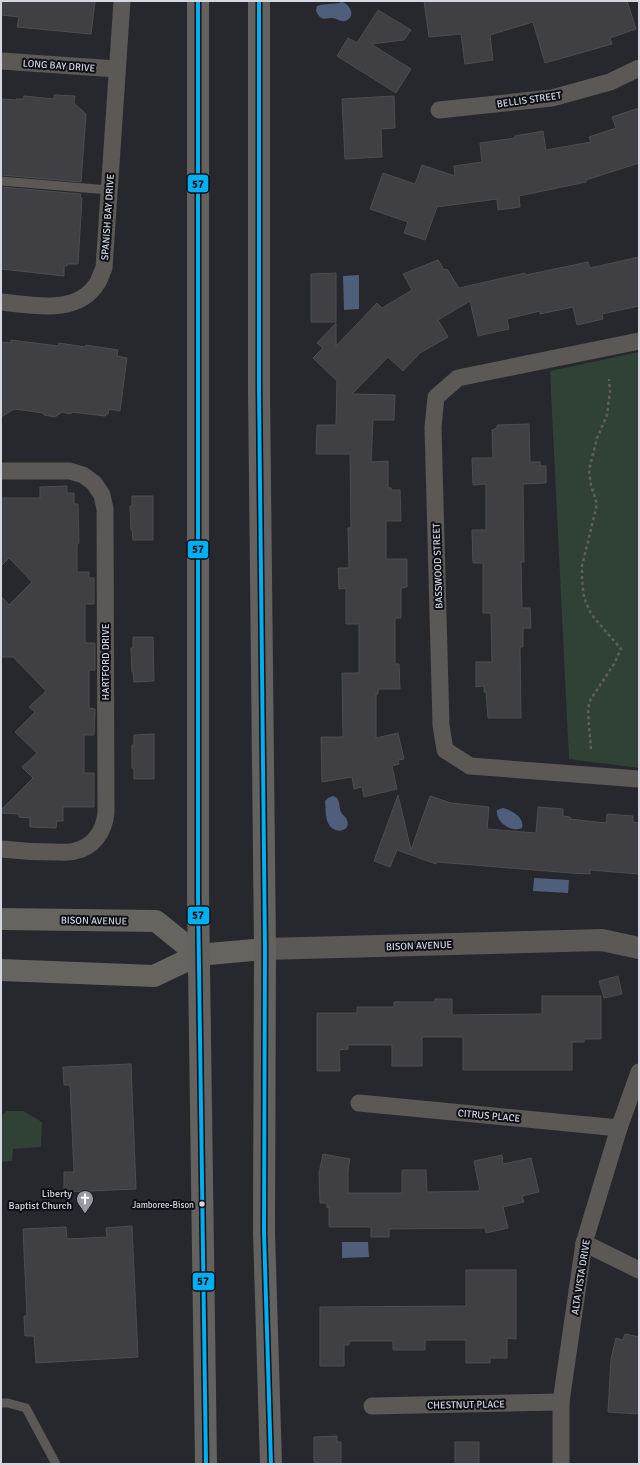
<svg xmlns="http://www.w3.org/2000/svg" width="640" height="1465" font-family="Signika,sans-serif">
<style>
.green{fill:#304136}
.water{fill:#4e5e7b}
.building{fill:#403f43;stroke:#4e4c51}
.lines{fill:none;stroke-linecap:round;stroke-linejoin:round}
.path{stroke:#605f5e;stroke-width:2.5;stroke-dasharray:3 3;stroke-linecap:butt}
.service{stroke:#5b5855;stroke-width:9}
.minor{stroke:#5b5855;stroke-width:17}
.tertiary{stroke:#5b5855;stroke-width:22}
.secondary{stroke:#66645f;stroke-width:22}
.primary{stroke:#64625e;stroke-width:22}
.bus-1-casing{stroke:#0d0f15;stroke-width:7}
.bus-1{stroke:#00aff2;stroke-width:4}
.bus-dot{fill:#d4d7e0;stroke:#0d0f15;stroke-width:1.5}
.labels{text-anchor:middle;stroke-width:4;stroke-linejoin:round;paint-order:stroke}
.bus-label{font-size:9px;fill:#d4d7e0;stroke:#0d0f15;text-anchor:end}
.street-label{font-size:10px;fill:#d4d7e0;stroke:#0d0f15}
.poi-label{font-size:10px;fill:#d4d7e0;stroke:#0d0f15;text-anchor:end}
.line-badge{stroke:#0d0f15;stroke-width:1.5}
.pale-badge-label{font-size:11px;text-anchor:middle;font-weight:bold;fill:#111}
</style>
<rect width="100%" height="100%" fill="#26282e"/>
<g class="green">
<path d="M 639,352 L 639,768 L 569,759 L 550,371 Z"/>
<path d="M 7,1111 L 23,1111 L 42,1122 L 41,1147 L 13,1149 L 12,1161 L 1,1162 L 1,1116 Z"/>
</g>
<g class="water">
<path d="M 342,2 C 350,4 357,17 345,21 C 341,22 337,19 333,18 C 328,18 323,20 320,17 C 318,15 317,13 316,11 L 317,6 C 325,3 334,5 342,2 Z"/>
<path d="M 359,275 L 359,309 L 344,310 L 343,276 Z"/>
<path d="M 333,796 L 337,798 C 340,802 339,808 341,812 C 342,815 346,816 347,820 C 352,832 333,835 328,823 C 325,817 326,808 325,801 L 328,798 Z"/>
<path d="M 503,808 C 511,810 525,817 522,828 C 512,833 495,822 497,810 Z"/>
<path d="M 534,878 L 569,880 L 568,893 L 533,891 Z"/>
<path d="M 342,1242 L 368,1242 L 369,1257 L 342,1258 Z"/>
</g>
<g class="building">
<path d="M 1,1 L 95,1 L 91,34 L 17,27 L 19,17 L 1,15 Z"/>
<path d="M 424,1 L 627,1 L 636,29 L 610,38 L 612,44 L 545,63 L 533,22 L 490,35 L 493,60 L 465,64 L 461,34 L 429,37 Z"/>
<path d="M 378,10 L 411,30 L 404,40 L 371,44 L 411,69 L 396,93 L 337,56 L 348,38 L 357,43 Z"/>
<path d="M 54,95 L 75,96 L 74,103 L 86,114 L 81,182 L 1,175 L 1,99 L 16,100 L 16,99 L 24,99 L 24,96 L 54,99 Z"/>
<path d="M 394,96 L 395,128 L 381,129 L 382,157 L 345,159 L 342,99 Z"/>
<path d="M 639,108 L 639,163 L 586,180 L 586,182 L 519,196 L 520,207 L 498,210 L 497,199 L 437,207 L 425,240 L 404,233 L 408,222 L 370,209 L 383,173 L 415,184 L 422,165 L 455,176 L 454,166 L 482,162 L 480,143 L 515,138 L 515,136 L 543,131 L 546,150 L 591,142 L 589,137 L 616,128 L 612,117 Z"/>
<path d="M 1,187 L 81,194 L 80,198 L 82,198 L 78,264 L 67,264 L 67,266 L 64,266 L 64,276 L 1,269 Z"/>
<path d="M 639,257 L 639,306 L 602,314 L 603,319 L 577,325 L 573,307 L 540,314 L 540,311 L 507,319 L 509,329 L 478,336 L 470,301 L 438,320 L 448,337 L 420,353 L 403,371 L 388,357 L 352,394 L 395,395 L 394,420 L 373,420 L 371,462 L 388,461 L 388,488 L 391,488 L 391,490 L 400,490 L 401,521 L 386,521 L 386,559 L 407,559 L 407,587 L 401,588 L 401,618 L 395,618 L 395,664 L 399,664 L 400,689 L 378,689 L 378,694 L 376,694 L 376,738 L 398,733 L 404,759 L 398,760 L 399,764 L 392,766 L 397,789 L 364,797 L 362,787 L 354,789 L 352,777 L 322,782 L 321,737 L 343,737 L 342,673 L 359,673 L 359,624 L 346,624 L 346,588 L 339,589 L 338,568 L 349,568 L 348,528 L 351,528 L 350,454 L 316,454 L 317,425 L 336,425 L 337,381 L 313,358 L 323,348 L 317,343 L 336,323 L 336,346 L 377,303 L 382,308 L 412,290 L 403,274 L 438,260 L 444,270 L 447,269 L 459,288 L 525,273 L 526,275 L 588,262 L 590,268 Z"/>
<path d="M 336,273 L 336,322 L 311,322 L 311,274 Z"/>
<path d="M 11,340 L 58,346 L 59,343 L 85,347 L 86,345 L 118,350 L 117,356 L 127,358 L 120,411 L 109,409 L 108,414 L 106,414 L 105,416 L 72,412 L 71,414 L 62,412 L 55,417 L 44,415 L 43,413 L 14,409 L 1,417 L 1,342 L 11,343 Z"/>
<path d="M 529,424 L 530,462 L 540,462 L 540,466 L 546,466 L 546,483 L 523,484 L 524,562 L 521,562 L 522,608 L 530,608 L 531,628 L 523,628 L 523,647 L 520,647 L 521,718 L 488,718 L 486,692 L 484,692 L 484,686 L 476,687 L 476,662 L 492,662 L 491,613 L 483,613 L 483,563 L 473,563 L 472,530 L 486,530 L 486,484 L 473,485 L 472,458 L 493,458 L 492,430 L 497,428 L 497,425 Z"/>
<path d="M 67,486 L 67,493 L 74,493 L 74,504 L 78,504 L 79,543 L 77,545 L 77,572 L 89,572 L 89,578 L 94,578 L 94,604 L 85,604 L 85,643 L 95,643 L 95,670 L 89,670 L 89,708 L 95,709 L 94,735 L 84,735 L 84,773 L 94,773 L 94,807 L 63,807 L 63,821 L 57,821 L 56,828 L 30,827 L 30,818 L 19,817 L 19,814 L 1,813 L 1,810 L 33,778 L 22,767 L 37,753 L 15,732 L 35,712 L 29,707 L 46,691 L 13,657 L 1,657 L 1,596 L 9,605 L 32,582 L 9,558 L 1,566 L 1,498 L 40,498 L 40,487 Z"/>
<path d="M 132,496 L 153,496 L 153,540 L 133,540 L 132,530 L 131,530 L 130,506 L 132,506 Z"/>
<path d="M 133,637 L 153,637 L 154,681 L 134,682 L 133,672 L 132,672 L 131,648 L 133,648 Z"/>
<path d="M 154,734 L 154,779 L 134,779 L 134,768 L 132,768 L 132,745 L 134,745 L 134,735 Z"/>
<path d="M 398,795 L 411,850 L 430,796 L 451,803 L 489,807 L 487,829 L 536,833 L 538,807 L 563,809 L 563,816 L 570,817 L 570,819 L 606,823 L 607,814 L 633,816 L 633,822 L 639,823 L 639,874 L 590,870 L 590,874 L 571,873 L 437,862 L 436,864 L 397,850 L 390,867 L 374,861 Z"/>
<path d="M 618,976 L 622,994 L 604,998 L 599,981 Z"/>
<path d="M 542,996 L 601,996 L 601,1039 L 584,1039 L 584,1042 L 572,1042 L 572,1070 L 463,1070 L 463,1037 L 422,1037 L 422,1066 L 392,1066 L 392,1045 L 348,1045 L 348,1049 L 339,1050 L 340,1071 L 317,1071 L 317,1013 L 357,1013 L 357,1007 L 394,1007 L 394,1002 L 435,1002 L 435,999 L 452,999 L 452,1015 L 542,1014 Z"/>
<path d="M 131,1064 L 136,1189 L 64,1192 L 64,1172 L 74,1172 L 70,1085 L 64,1085 L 63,1067 Z"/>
<path d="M 323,1154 L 350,1159 L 348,1171 L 348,1193 L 402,1193 L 402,1170 L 426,1170 L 427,1192 L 480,1191 L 474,1161 L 502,1155 L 503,1164 L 531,1158 L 539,1192 L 522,1196 L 524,1202 L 503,1207 L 508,1228 L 486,1233 L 485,1228 L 389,1229 L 389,1237 L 371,1237 L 371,1227 L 329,1227 L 329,1207 L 327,1208 L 327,1203 L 320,1203 L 319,1173 Z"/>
<path d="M 132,1226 L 138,1357 L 36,1363 L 34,1336 L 25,1336 L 24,1316 L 27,1316 L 23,1229 L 66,1227 L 67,1239 L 107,1237 L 106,1228 Z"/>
<path d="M 466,1270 L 516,1270 L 516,1339 L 507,1338 L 507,1358 L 490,1358 L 490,1363 L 466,1363 L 466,1340 L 425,1340 L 425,1350 L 393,1350 L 393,1341 L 349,1341 L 349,1345 L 344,1345 L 344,1366 L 320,1366 L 320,1307 L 466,1306 Z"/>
<path d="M 625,1334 L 639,1337 L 639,1414 L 608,1412 L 611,1359 L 616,1338 L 623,1340 Z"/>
<path d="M 337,1436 L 337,1442 L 341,1442 L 341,1464 L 318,1464 L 318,1463 L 314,1462 L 314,1437 Z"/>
<rect x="455" y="1442" width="24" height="22"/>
</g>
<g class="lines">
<path class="path" d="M 591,749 L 588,714 L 589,702 L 614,664 L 621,649 L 591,614 L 584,598 L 582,580 L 582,566 L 597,504 L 591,485 L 589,470 L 597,438 L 607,415 L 610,391 L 609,379"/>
<g class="service">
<path d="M 1,181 L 109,190"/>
<path d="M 1,1403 L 8,1403 L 26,1408 L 56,1464"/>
</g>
<g class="minor">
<path d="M 1,61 L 117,69"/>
<path d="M 439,110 L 552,98 L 610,82 L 639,68"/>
<path d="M 1,302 C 33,305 78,316 98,282 C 100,278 102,272 104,268 L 122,1"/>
<path d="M 639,341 L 458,378 L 436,397 L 433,427 L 441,725 L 445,750 L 470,766 L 639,779"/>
<path d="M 1,471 L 70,471 L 83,475 L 94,483 L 102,495 L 105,509 L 106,813 C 104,831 94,847 75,851 C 69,853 61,852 54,852 C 36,852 19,851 1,849"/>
<path d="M 359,1103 L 619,1128"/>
<path d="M 584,1243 L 639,1270"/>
<path d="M 372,1406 L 561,1402"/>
<path d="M 561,1464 L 561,1402 L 584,1243 L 619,1128 L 639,1072"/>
</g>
<path class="tertiary" d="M 265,949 L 602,940 L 639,948"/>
<g class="secondary">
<path d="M 1,919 L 156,921 L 198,955"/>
<path d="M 1,970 L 154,976 L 198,955 L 265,949"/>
</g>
<g class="primary">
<path d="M 198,1 L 198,895 L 206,1464"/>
<path d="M 259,1 L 259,389 L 265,949 L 264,1232 L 271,1464"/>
</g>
<defs>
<g id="bus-1">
<path d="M 198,1 L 198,895 L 206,1464"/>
<path d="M 259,1 L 259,389 L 265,949 L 264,1232 L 271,1464"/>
</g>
</defs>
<use href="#bus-1" class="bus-1-casing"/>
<use href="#bus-1" class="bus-1"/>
</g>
<defs>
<symbol id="church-pin" viewBox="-11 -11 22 30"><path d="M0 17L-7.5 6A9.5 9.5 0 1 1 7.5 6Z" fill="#979aa2" stroke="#0d0f15"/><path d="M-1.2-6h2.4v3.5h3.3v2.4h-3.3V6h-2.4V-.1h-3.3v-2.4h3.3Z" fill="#fff"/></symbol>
</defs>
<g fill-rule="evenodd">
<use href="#church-pin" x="75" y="1189" width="20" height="27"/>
</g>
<circle class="bus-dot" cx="202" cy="1204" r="3.5"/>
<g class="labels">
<g class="bus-label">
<text x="194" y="1208">Jamboree-Bison</text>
</g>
<g class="street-label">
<text transform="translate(59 65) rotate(4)" y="4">LONG BAY DRIVE</text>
<text transform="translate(529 99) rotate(-8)" y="4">BELLIS STREET</text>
<text transform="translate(107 217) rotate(-86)" y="4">SPANISH BAY DRIVE</text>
<text transform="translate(437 566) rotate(-92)" y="4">BASSWOOD STREET</text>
<text transform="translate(105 662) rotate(-90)" y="4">HARTFORD DRIVE</text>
<text transform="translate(94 920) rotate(1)" y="4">BISON AVENUE</text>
<text transform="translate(419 945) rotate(-2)" y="4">BISON AVENUE</text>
<text transform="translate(489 1115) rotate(5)" y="4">CITRUS PLACE</text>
<text transform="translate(580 1277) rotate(-81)" y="4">ALTA VISTA DRIVE</text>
<text transform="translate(466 1404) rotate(-1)" y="4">CHESTNUT PLACE</text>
</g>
<g class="poi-label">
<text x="72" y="1197">Liberty<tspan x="72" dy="12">Baptist Church</tspan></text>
</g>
</g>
<g class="line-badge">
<rect x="187" y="174" width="22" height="19" rx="4" fill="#00aff2"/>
<rect x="187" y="540" width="22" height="19" rx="4" fill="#00aff2"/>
<rect x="187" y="906" width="23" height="19" rx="4" fill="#00aff2"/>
<rect x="192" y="1272" width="23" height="19" rx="4" fill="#00aff2"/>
</g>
<g class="pale-badge-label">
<text x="198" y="188">57</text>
<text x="198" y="553">57</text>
<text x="198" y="919">57</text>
<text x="203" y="1285">57</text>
</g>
<rect width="640" height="1465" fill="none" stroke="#d4d7e0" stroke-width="4"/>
</svg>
